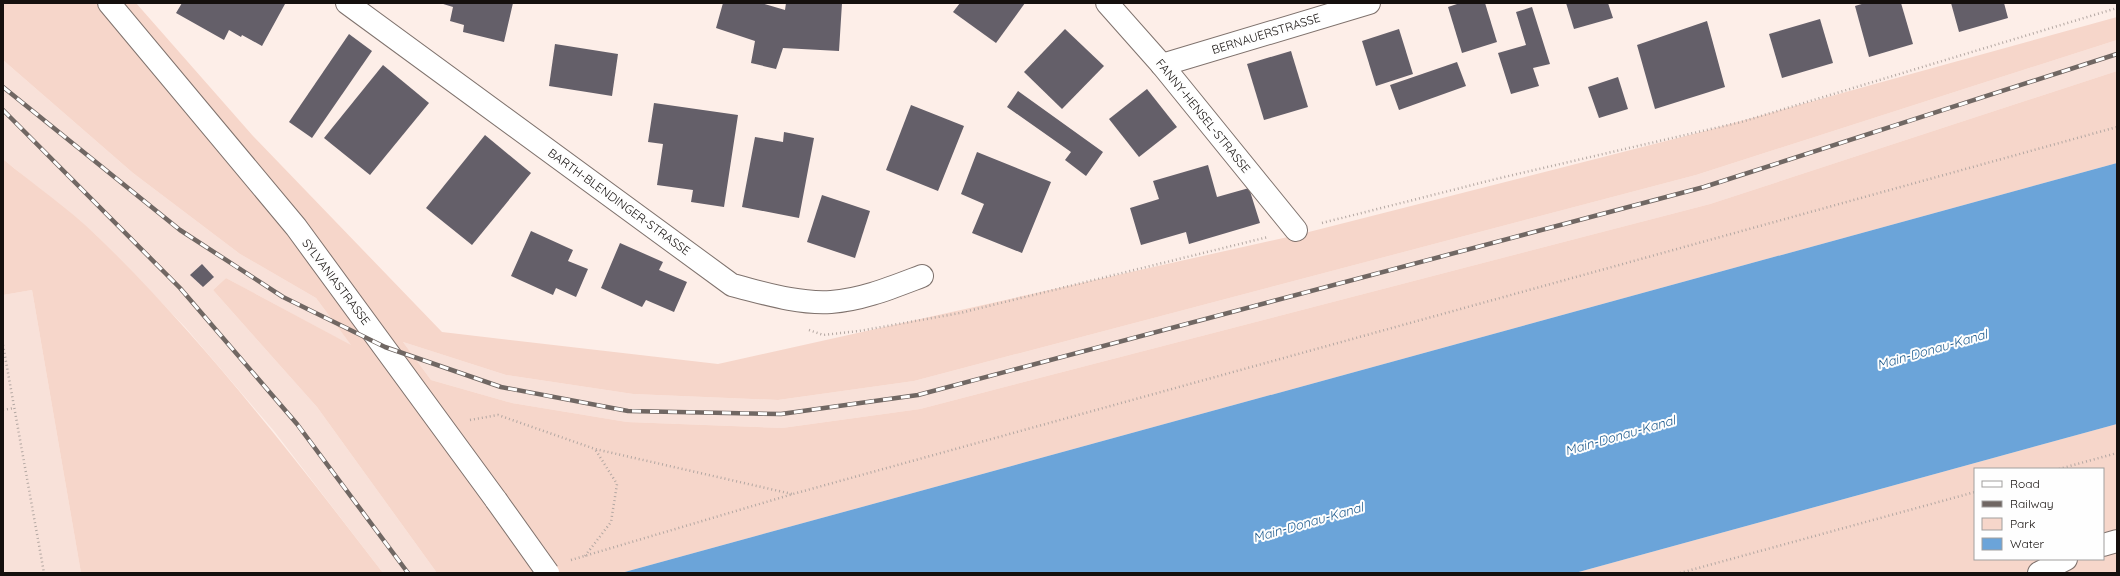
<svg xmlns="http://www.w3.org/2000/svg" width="2120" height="576" font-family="Quicksand,sans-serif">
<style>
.built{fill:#f8e1d9}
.green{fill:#f6d6ca;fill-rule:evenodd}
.water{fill:#6ba4d9}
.building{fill:#645f69}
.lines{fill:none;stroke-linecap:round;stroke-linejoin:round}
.minor-casing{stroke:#7f726d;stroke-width:24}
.path{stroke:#b3a7a2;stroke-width:2.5;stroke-dasharray:1 3;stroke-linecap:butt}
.minor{stroke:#fff;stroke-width:22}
.rail-casing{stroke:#706763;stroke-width:4.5}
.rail{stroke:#fefefe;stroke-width:3;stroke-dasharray:9;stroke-linecap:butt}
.minor-bridge-casing{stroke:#7f726d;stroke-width:24;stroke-linecap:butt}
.minor-bridge{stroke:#fff;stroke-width:22}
.labels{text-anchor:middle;stroke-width:4;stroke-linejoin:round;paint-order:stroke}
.street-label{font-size:12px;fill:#15100e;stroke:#fefefe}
.water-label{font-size:13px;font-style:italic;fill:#1e5b8e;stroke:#fefefe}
</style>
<rect width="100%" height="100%" fill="#fdeee8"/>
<g class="built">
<path d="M 2117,40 L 2117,71 L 1710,204 L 920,409 L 782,428 L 627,422 L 512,403 L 431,380 L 403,342 L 506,375 L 633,394 L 778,400 L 914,381 L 1696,175 Z"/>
<path d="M 3,60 L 133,173 L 240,254 L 316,298 L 352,346 L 226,278 L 213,290 L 317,407 L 437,573 L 383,573 L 274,431 L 185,327 L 96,235 L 3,159 Z"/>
<path d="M 32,290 L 81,573 L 3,573 L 3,295 Z"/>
</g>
<g class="green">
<path d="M 3,3 L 136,3 L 253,136 L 442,332 L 718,364 L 1297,235 L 1705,131 L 2117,17 L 2117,40 L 1696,175 L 914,381 L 778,400 L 633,394 L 506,375 L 403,342 L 431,380 L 512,403 L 627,422 L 782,428 L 920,409 L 1710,204 L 2117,71 L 2117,163 L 621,573 L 437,573 L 317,407 L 213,290 L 226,278 L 351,345 L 316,298 L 240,254 L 133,173 L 3,60 Z"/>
<path d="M 3,159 C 34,185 68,208 97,236 C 203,339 293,456 383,573 L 81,573 L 32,290 L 3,295 Z"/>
<path d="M 2117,424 L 2117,573 L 1575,573 ZM 1975,469 L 2103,469 L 2103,559 L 1975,559 Z"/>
</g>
<path class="water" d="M 2117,163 L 2117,424 L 1575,573 L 621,573 Z"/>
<g class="building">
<path d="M 182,3 L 284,3 L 285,4 L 262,46 L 242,35 L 241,37 L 229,30 L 224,40 L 176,13 Z"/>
<path d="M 440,3 L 513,3 L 504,42 L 463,32 L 464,25 L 450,21 L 453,7 Z"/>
<path d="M 723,3 L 761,3 L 785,10 L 786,3 L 842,3 L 839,51 L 783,48 L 776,69 L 751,63 L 755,41 L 716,28 Z"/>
<path d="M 960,3 L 1025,3 L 996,43 L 953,12 Z"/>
<path d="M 1460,3 L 1485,3 L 1497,42 L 1462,53 L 1448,7 Z"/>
<path d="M 1566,3 L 1608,3 L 1613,18 L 1574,29 Z"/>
<path d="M 1865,3 L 1901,3 L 1913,44 L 1869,57 L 1855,6 Z"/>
<path d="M 1951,3 L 2004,3 L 2008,18 L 1959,32 Z"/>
<path d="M 1532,7 L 1550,64 L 1533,68 L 1539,86 L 1511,94 L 1498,53 L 1526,45 L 1516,12 Z"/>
<path d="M 1820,19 L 1833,63 L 1782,78 L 1769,34 Z"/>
<path d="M 1707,21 L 1725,87 L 1655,109 L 1637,45 Z"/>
<path d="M 1065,29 L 1104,66 L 1062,109 L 1024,72 Z"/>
<path d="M 1399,29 L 1413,74 L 1376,86 L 1362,41 Z"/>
<path d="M 349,34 L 372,51 L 312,138 L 289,122 Z"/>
<path d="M 555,44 L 618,54 L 612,96 L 549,86 Z"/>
<path d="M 1291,51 L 1308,107 L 1264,120 L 1247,64 Z"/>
<path d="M 1457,62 L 1466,86 L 1399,110 L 1390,85 Z"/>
<path d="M 383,65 L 429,103 L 370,175 L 324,138 Z"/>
<path d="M 1618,77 L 1628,109 L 1599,118 L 1588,87 Z"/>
<path d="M 1147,89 L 1177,127 L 1139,157 L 1109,119 Z"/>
<path d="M 1018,91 L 1103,152 L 1086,176 L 1065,160 L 1071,152 L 1007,107 Z"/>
<path d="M 654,103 L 738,115 L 724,207 L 691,202 L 693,190 L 657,185 L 663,144 L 648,142 Z"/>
<path d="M 911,105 L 964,126 L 938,191 L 886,170 Z"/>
<path d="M 784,132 L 814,138 L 799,218 L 742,207 L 755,137 L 783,142 Z"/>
<path d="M 485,135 L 531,173 L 472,245 L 426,208 Z"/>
<path d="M 977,152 L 1051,182 L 1022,253 L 972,233 L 984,204 L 961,194 Z"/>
<path d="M 1208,165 L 1217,197 L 1249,188 L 1260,223 L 1189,244 L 1186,232 L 1141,245 L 1130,208 L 1159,199 L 1153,181 Z"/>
<path d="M 822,195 L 870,211 L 855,258 L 807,242 Z"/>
<path d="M 531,231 L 573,250 L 568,261 L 588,269 L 576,297 L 556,288 L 553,295 L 511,276 Z"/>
<path d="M 620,243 L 663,262 L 659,270 L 687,282 L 674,312 L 646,300 L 642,307 L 601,288 Z"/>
<path d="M 202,264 L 214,277 L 203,287 L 190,275 Z"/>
</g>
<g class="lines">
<defs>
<g id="minor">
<path d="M 109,3 L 296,227 L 496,500"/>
<path d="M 347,3 L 732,285 C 764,293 797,304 831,302 C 862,300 893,287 922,276"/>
<path d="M 1107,3 L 1162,65 L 1296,230"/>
<path d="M 1162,65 L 1369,3"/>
<path d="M 2103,545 L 2117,541"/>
<path d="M 2039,573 L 2066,559"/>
</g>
</defs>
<use href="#minor" class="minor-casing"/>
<g class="path">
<path d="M 1322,223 L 1500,178 L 1741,122 L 2117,8"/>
<path d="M 809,330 L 823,335 L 859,331 L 960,313 L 1268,237"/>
<path d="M 3,345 L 44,573"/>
<path d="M 3,410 L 14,408"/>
<path d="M 470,420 L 498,415 L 595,449 L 792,494"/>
<path d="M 2059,469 L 2117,453"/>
<path d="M 585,556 L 611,522 L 617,484 L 595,449"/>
<path d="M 571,560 L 793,494 L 2117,127"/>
<path d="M 1680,573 L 1975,492"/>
</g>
<use href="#minor" class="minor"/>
<defs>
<g id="rail">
<path d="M 3,87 L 180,230 L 283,297 L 385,347 L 501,387 L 628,411 L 781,414 L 918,395 L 1704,187 L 2117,54"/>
<path d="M 3,110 L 180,288 L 297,424 L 408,573"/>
</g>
</defs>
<use href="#rail" class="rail-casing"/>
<use href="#rail" class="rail"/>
<defs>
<path id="minor-bridge" d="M 496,500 L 548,573"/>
</defs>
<use href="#minor-bridge" class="minor-bridge-casing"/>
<use href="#minor-bridge" class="minor-bridge"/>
</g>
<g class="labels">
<g class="street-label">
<text transform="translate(1266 34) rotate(-17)" y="4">BERNAUERSTRASSE</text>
<text transform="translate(1203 116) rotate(51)" y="4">FANNY-HENSEL-STRASSE</text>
<text transform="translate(619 202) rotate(36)" y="4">BARTH-BLENDINGER-STRASSE</text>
<text transform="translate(336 282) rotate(53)" y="4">SYLVANIASTRASSE</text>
</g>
<g class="water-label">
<text transform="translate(1932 349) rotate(-16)" y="5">Main-Donau-Kanal</text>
<text transform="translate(1620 435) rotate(-16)" y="5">Main-Donau-Kanal</text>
<text transform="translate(1308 522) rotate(-16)" y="5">Main-Donau-Kanal</text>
</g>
</g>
<rect width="2120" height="576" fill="none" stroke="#15100e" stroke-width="8"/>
<rect x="1974" y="468" width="130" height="92" fill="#fefefe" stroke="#a19f9e"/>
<rect x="1982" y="481" width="20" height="6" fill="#ffffff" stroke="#a19f9e"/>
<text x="2010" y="488" font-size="12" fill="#15100e">Road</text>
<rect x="1982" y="501" width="20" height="6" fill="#706763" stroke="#a19f9e"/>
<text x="2010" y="508" font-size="12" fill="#15100e">Railway</text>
<rect x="1982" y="518" width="20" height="12" fill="#f6d6ca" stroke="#a19f9e"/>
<text x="2010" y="528" font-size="12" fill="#15100e">Park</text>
<rect x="1982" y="538" width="20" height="12" fill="#6ba4d9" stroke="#a19f9e"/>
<text x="2010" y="548" font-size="12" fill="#15100e">Water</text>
</svg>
